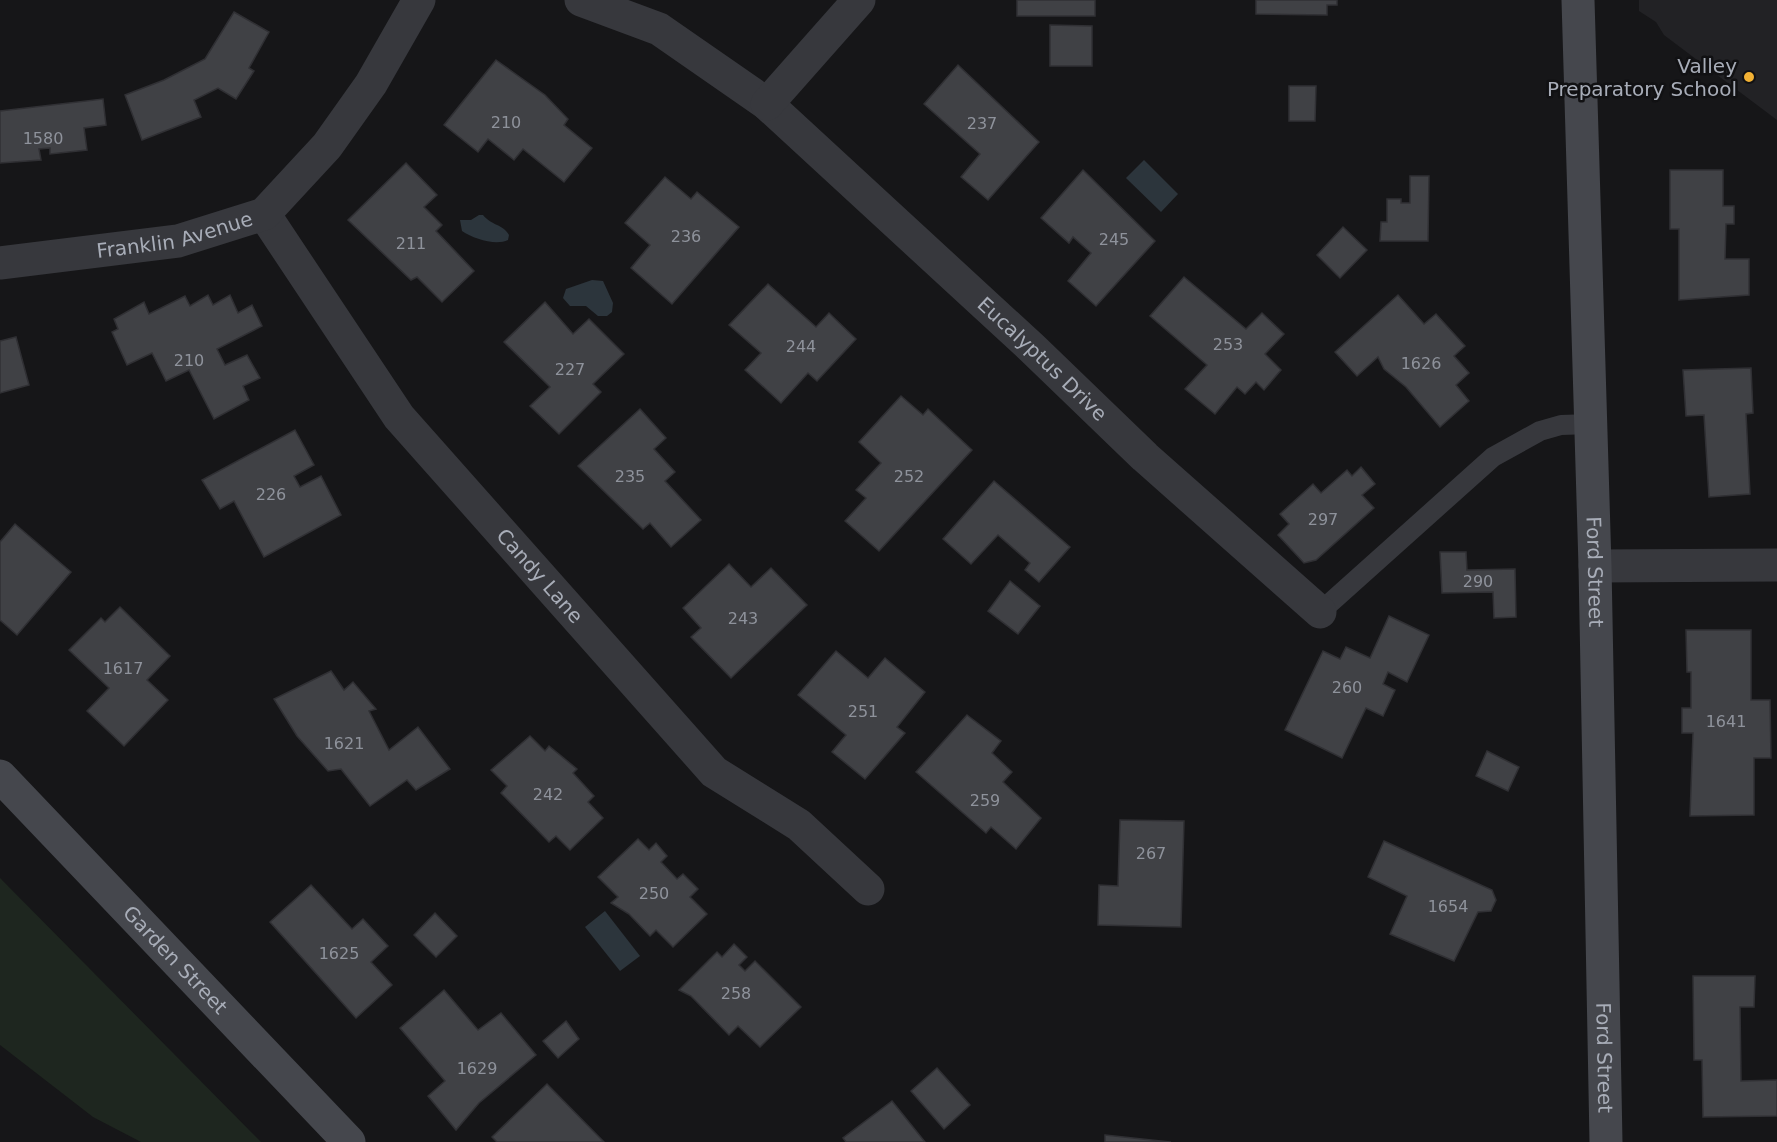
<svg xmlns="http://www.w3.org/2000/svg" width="1777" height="1142" font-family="'DejaVu Sans',sans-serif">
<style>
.built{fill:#222225}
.green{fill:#1e261f}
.water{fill:#2c353c}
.building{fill:#404145;stroke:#303034;stroke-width:1.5}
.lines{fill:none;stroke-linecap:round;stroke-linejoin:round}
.lane{stroke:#37383d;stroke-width:20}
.street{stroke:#37383d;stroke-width:33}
.secondary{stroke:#45474d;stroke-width:33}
.poi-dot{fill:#f2b134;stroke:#111113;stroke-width:2}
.labels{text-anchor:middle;stroke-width:5;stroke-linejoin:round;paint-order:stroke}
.number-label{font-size:16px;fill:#8e929b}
.poi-label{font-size:20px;fill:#a8adb8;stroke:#111113;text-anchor:end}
.street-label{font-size:20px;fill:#a8adb8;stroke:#111113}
</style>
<rect width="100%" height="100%" fill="#161618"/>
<path class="built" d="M 1639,0 L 1777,0 L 1777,120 L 1664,35 L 1656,22 L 1639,11 Z"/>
<path class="green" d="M 0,878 L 261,1142 L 141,1142 L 93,1117 L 0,1045 Z"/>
<g class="water">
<path d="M 1144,160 L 1178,194 L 1161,212 L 1126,178 Z"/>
<path d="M 479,215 L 483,215 C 492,226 503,224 509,235 L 508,240 C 496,246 474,239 462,231 L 460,220 L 471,220 Z"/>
<path d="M 592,280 L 603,281 L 613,303 L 612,312 L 607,316 L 598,316 L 586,306 L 570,306 L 563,298 L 566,289 Z"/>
<path d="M 605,911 L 640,956 L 620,971 L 585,927 Z"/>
</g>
<g class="building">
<rect x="1017" y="0" width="78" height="16"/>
<path d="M 1256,0 L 1337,0 L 1337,5 L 1327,5 L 1327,15 L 1256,14 Z"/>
<path d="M 234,12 L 269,32 L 249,68 L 254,71 L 236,99 L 218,88 L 194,100 L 201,117 L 142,140 L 125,95 L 164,80 L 205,59 Z"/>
<path d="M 1050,25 L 1092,26 L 1092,66 L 1050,66 Z"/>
<path d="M 496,60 L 545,95 L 568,119 L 564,125 L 592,148 L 564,182 L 523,149 L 514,160 L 488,139 L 478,152 L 444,125 Z"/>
<path d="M 958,65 L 1039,142 L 988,200 L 961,177 L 980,154 L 924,104 Z"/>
<path d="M 1289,86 L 1316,86 L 1315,121 L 1289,121 Z"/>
<path d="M 103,99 L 106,125 L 84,128 L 87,150 L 50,154 L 50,148 L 39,149 L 41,160 L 0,163 L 0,111 Z"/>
<path d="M 406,163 L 437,195 L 424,207 L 442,225 L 436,231 L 474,271 L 442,302 L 417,277 L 411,280 L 348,220 Z"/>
<path d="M 1083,170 L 1155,241 L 1096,306 L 1068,281 L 1091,253 L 1073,237 L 1069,243 L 1041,218 Z"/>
<path d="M 1670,170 L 1723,170 L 1723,206 L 1734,206 L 1734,224 L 1726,224 L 1725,259 L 1749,259 L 1749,295 L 1679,300 L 1679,229 L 1670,229 Z"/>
<path d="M 1410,176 L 1429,176 L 1428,241 L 1380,241 L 1381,222 L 1387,222 L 1387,199 L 1401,199 L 1401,203 L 1410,203 Z"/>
<path d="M 665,177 L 691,199 L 697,192 L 739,227 L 672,304 L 631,268 L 650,245 L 625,223 Z"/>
<path d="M 1343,227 L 1367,250 L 1340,278 L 1317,255 Z"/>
<path d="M 1184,277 L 1246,329 L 1262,313 L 1284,334 L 1265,354 L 1281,370 L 1264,390 L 1256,382 L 1245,394 L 1237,387 L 1215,414 L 1185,389 L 1207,365 L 1150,316 Z"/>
<path d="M 768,284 L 816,327 L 829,313 L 856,339 L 817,381 L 808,373 L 781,403 L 745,370 L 761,353 L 729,325 Z"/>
<path d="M 208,295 L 213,305 L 230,295 L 238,313 L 252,305 L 262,326 L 217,349 L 225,365 L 247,355 L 260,378 L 243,386 L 249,400 L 214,419 L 189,370 L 166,381 L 152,353 L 127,365 L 112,332 L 118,329 L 114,319 L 144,302 L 149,314 L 185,296 L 190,306 Z"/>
<path d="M 1398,295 L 1424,324 L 1436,314 L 1465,346 L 1454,356 L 1469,373 L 1456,385 L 1469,401 L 1440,427 L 1406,387 L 1384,369 L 1378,357 L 1357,376 L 1335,352 Z"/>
<path d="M 545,302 L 573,334 L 589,319 L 624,354 L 593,384 L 601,392 L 559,434 L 530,406 L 550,387 L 504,342 Z"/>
<path d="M 16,337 L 29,385 L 0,393 L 0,341 Z"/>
<path d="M 1751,368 L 1753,413 L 1746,414 L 1750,494 L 1709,497 L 1704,415 L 1686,416 L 1683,370 Z"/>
<path d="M 901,396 L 923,415 L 928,409 L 972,450 L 879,551 L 845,521 L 866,498 L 856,490 L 881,463 L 859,442 Z"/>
<path d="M 640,409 L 666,438 L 654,449 L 675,472 L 665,481 L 701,520 L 671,547 L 650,523 L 643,529 L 578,466 Z"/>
<path d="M 295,430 L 314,465 L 294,476 L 300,487 L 321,476 L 341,515 L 264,557 L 234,501 L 220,509 L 202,480 Z"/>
<path d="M 1361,467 L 1375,484 L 1362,495 L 1374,508 L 1316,560 L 1304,563 L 1278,535 L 1289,524 L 1280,514 L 1313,484 L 1321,493 L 1347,470 L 1352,476 Z"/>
<path d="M 994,481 L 1070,547 L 1039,582 L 1025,570 L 1030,563 L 998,535 L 971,564 L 943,539 Z"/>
<path d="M 15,524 L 71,572 L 17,635 L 0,620 L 0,542 Z"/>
<path d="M 1440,552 L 1466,552 L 1467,570 L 1515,569 L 1516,617 L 1494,618 L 1493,592 L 1442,593 Z"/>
<path d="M 729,564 L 751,587 L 771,568 L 807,605 L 731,678 L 691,637 L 701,628 L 683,608 Z"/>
<path d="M 1010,581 L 1040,606 L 1018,634 L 988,611 Z"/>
<path d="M 120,607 L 170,656 L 147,680 L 168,700 L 124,746 L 87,711 L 109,688 L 69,650 L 101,618 L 105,622 Z"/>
<path d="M 1389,616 L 1429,635 L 1407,682 L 1388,672 L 1383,684 L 1395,690 L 1383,716 L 1366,708 L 1342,758 L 1285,730 L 1323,651 L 1340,659 L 1346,647 L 1370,658 Z"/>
<path d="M 1686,630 L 1751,630 L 1751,700 L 1770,700 L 1771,758 L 1754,758 L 1754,815 L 1690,816 L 1693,733 L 1682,733 L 1682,708 L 1691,708 L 1691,672 L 1687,672 Z"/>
<path d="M 836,651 L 868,678 L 885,658 L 925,692 L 897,727 L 905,733 L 865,779 L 832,752 L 846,735 L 798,695 Z"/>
<path d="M 331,671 L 344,690 L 353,682 L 376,709 L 369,711 L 389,750 L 418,727 L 450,769 L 416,790 L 407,780 L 370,806 L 341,769 L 328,771 L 297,736 L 274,699 Z"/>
<path d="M 967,715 L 1001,741 L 992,753 L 1012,772 L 1003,782 L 1041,818 L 1016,849 L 991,827 L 986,833 L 916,772 Z"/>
<path d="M 530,736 L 545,751 L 549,746 L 577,769 L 573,773 L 594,796 L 588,802 L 603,818 L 570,850 L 556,836 L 549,842 L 501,793 L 507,786 L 491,770 Z"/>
<path d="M 1487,751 L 1519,767 L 1508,791 L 1476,776 Z"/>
<path d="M 1120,820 L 1184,821 L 1181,927 L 1098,925 L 1099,885 L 1118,886 Z"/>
<path d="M 638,839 L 649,850 L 656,843 L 667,856 L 661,862 L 677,879 L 683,874 L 698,889 L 690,897 L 707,914 L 673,947 L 656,930 L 650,936 L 629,914 L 611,903 L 618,897 L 598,877 Z"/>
<path d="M 1384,841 L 1492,890 L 1496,900 L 1491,911 L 1478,912 L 1454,961 L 1390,934 L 1407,896 L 1368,877 Z"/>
<path d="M 311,885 L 352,929 L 363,919 L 388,946 L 371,962 L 392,985 L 356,1018 L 270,922 Z"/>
<path d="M 435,913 L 457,936 L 436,957 L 414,935 Z"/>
<path d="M 734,944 L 747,957 L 739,965 L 745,971 L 755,961 L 801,1007 L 760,1047 L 738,1026 L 729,1035 L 691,996 L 679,990 L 717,952 L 722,957 Z"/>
<path d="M 1693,976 L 1755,976 L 1754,1007 L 1740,1007 L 1741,1081 L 1777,1080 L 1777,1116 L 1703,1117 L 1702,1060 L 1694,1060 Z"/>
<path d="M 444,990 L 478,1030 L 501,1013 L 536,1055 L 479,1103 L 456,1130 L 428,1096 L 445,1081 L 400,1028 Z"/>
<path d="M 566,1021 L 579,1039 L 558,1058 L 543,1041 Z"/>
<path d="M 937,1068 L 970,1105 L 944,1129 L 911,1091 Z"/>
<path d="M 547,1084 L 604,1142 L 497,1142 L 492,1137 Z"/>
<path d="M 892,1101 L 925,1142 L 846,1142 L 843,1138 Z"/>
<path d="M 1105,1135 L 1170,1142 L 1171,1142 L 1105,1142 Z"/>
</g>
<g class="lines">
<path class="lane" d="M 1320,612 L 1493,457 L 1540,431 L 1561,425 L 1591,424"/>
<g class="street">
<path id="s1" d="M 581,0 L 659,29 L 767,104 L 1032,348 L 1145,457 L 1320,612"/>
<path d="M 767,104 L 859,0"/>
<path id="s2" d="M 264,214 L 399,417 L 714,772 L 799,825 L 868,889"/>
<path id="s3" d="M 0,263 L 178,241 L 264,214 L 327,146 L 371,84 L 419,0"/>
<path d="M 1595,566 L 1777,565"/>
</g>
<g class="secondary">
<path id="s4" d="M 1578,0 L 1595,566 L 1606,1142"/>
<path id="s5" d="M 0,776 L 349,1142"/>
</g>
</g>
<circle class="poi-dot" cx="1749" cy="77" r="6"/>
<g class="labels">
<g class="number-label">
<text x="506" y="128">210</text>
<text x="982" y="129">237</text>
<text x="43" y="144">1580</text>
<text x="686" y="242">236</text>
<text x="1114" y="245">245</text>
<text x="411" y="249">211</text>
<text x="1228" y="350">253</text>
<text x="801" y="352">244</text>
<text x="189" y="366">210</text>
<text x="1421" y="369">1626</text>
<text x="570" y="375">227</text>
<text x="630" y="482">235</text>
<text x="909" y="482">252</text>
<text x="271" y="500">226</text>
<text x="1323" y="525">297</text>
<text x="1478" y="587">290</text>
<text x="743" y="624">243</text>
<text x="123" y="674">1617</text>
<text x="1347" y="693">260</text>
<text x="863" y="717">251</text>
<text x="1726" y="727">1641</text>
<text x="344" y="749">1621</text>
<text x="548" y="800">242</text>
<text x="985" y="806">259</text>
<text x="1151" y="859">267</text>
<text x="654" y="899">250</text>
<text x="1448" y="912">1654</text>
<text x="339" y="959">1625</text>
<text x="736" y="999">258</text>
<text x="477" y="1074">1629</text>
</g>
<g class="poi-label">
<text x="1737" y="73">Valley<tspan x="1737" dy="23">Preparatory School</tspan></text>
</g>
<g class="street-label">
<text dy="7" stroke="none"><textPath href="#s3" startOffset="177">Franklin Avenue</textPath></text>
<text dy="7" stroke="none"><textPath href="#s1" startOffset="590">Eucalyptus Drive</textPath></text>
<text dy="7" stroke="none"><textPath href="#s4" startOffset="572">Ford Street</textPath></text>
<text dy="7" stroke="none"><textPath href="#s2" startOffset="456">Candy Lane</textPath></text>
<text dy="7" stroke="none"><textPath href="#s5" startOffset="254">Garden Street</textPath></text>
<text dy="7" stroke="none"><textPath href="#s4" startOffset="1058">Ford Street</textPath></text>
</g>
</g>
</svg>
